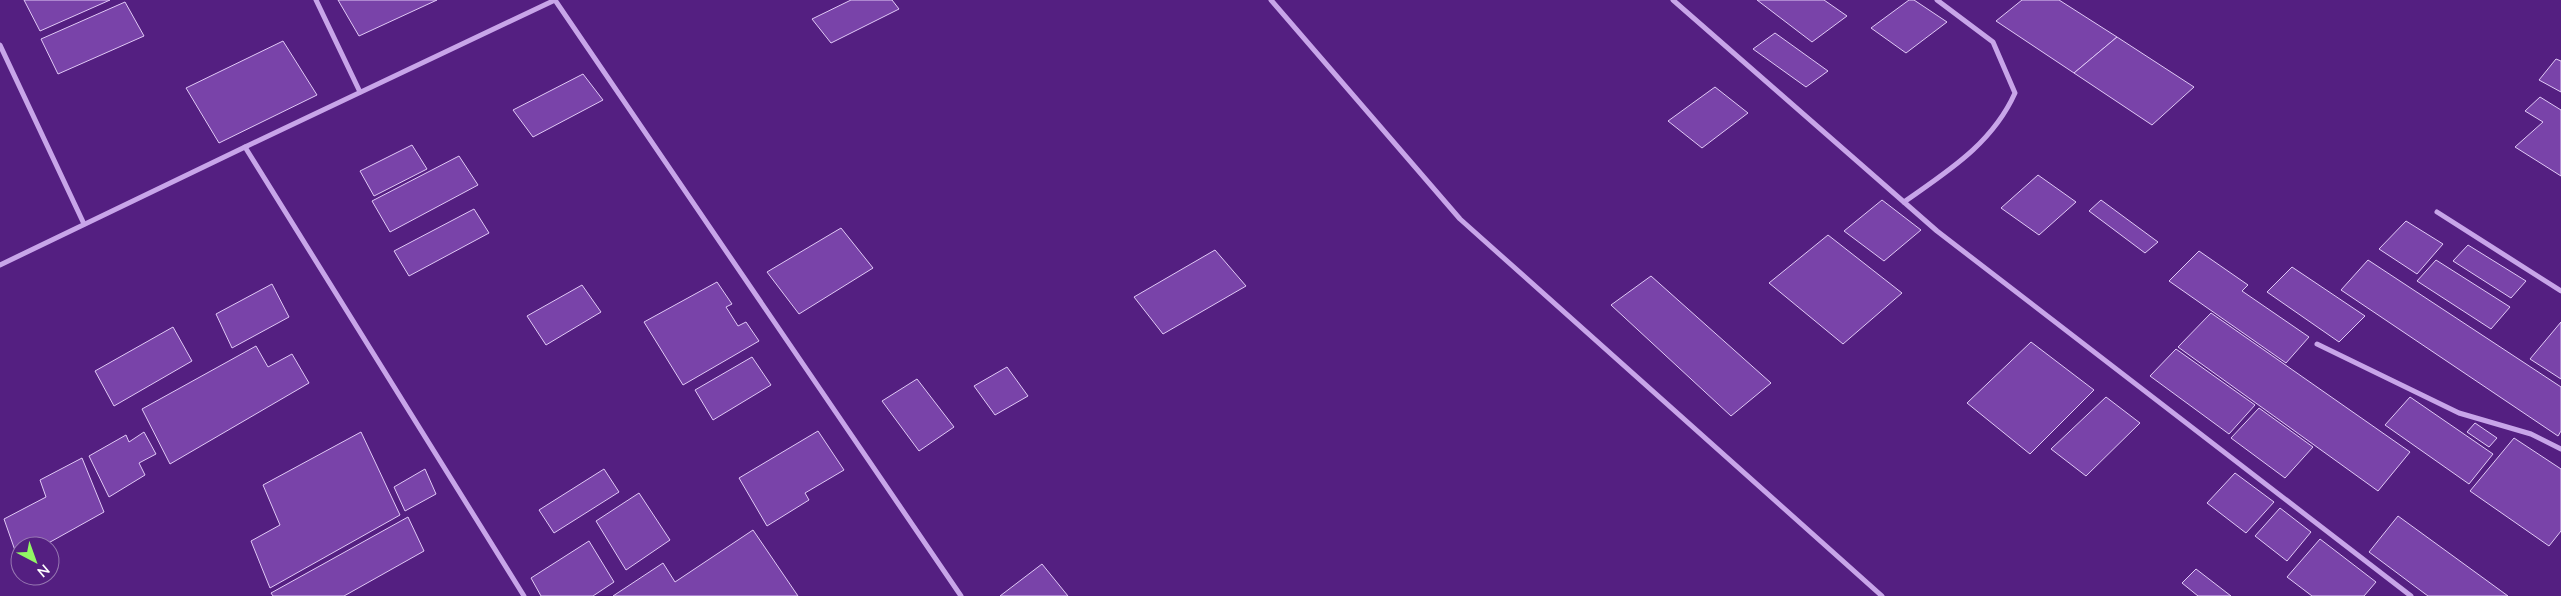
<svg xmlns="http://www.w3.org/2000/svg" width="2561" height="596" font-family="Lato,sans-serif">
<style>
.building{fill:#7943a9;stroke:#e1c9f7}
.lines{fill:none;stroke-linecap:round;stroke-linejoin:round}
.street{stroke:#c8a5e9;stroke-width:5}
</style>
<rect width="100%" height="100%" fill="#541f81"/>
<g class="building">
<path d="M 24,0 L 110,0 L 40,31 Z"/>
<path d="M 338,0 L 437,0 L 359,36 Z"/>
<path d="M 851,0 L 892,0 L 899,9 L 831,43 L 812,19 Z"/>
<path d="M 1757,0 L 1824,0 L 1847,16 L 1812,42 Z"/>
<path d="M 1909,0 L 1914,0 L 1947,22 L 1906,53 L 1871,28 Z"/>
<path d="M 2022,0 L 2059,0 L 2117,37 L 2074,73 L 1996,21 Z"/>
<path d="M 125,2 L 144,36 L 58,74 L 41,39 Z"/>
<path d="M 1775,33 L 1828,71 L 1806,87 L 1753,49 Z"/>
<path d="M 2117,37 L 2194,87 L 2152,125 L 2074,73 Z"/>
<path d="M 283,41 L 317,95 L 219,143 L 186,88 Z"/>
<path d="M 2556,59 L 2561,61 L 2561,92 L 2539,80 Z"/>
<path d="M 583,74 L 603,100 L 533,137 L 513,110 Z"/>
<path d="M 1715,87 L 1748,113 L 1702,148 L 1668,121 Z"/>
<path d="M 2540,97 L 2561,110 L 2561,176 L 2515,147 L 2543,122 L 2525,111 Z"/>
<path d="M 412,145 L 427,169 L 374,196 L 360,171 Z"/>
<path d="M 459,156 L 478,185 L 390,232 L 372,201 Z"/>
<path d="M 2038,175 L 2076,202 L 2039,235 L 2001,208 Z"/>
<path d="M 1882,200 L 1921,230 L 1884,261 L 1844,231 Z"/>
<path d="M 2101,200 L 2158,242 L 2145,253 L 2089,211 Z"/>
<path d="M 474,209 L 489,233 L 409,276 L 394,251 Z"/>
<path d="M 2406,221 L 2443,244 L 2417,274 L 2379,249 Z"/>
<path d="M 841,228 L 873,268 L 799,314 L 767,272 Z"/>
<path d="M 1828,235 L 1902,293 L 1843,344 L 1769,283 Z"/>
<path d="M 2468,245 L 2526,281 L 2511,298 L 2453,261 Z"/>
<path d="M 1215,250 L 1246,286 L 1163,334 L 1134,297 Z"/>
<path d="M 2199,251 L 2248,285 L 2242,291 L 2309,337 L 2286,363 L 2169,281 Z"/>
<path d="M 2368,260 L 2561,387 L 2561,431 L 2558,436 L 2341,290 Z"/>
<path d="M 2436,260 L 2510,307 L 2491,329 L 2417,281 Z"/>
<path d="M 2292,267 L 2365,316 L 2339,342 L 2267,292 Z"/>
<path d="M 1651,276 L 1771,383 L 1731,416 L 1611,305 Z"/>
<path d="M 717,282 L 732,304 L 726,307 L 738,326 L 746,322 L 759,341 L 683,385 L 644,322 Z"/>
<path d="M 272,284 L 289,317 L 232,348 L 216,314 Z"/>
<path d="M 582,285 L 601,312 L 546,345 L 527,316 Z"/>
<path d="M 2211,313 L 2410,452 L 2378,491 L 2178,347 Z"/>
<path d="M 2561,322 L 2561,379 L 2530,359 Z"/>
<path d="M 173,327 L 192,361 L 114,406 L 95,371 Z"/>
<path d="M 2031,342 L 2094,390 L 2030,454 L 1967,403 Z"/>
<path d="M 256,346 L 268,367 L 292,354 L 309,383 L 170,464 L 142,409 Z"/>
<path d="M 2176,349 L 2255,405 L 2229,434 L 2150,376 Z"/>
<path d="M 752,357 L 771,385 L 713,420 L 695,390 Z"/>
<path d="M 1007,367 L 1028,396 L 995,415 L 974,386 Z"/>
<path d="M 917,379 L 954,427 L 919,451 L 882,401 Z"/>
<path d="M 2106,397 L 2140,423 L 2086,476 L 2051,449 Z"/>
<path d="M 2410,397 L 2493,454 L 2469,484 L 2385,425 Z"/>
<path d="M 2259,408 L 2313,447 L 2285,478 L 2231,438 Z"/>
<path d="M 2475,423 L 2497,438 L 2489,447 L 2467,432 Z"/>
<path d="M 818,431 L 844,470 L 805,493 L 809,500 L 767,526 L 739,478 Z"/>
<path d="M 144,432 L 156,454 L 139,463 L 145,475 L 109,497 L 89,456 L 126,435 L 129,442 Z"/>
<path d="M 361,432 L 400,515 L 270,588 L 251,541 L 280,525 L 263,485 Z"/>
<path d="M 2514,438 L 2561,469 L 2561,531 L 2549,546 L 2470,491 Z"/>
<path d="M 82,458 L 104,512 L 43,546 L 20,546 L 18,559 L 4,519 L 46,497 L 40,480 Z"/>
<path d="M 425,469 L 436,494 L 405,511 L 394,487 Z"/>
<path d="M 604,469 L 619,492 L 554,533 L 539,510 Z"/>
<path d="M 2235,473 L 2274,502 L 2246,533 L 2207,503 Z"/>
<path d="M 639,493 L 670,540 L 626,570 L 596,521 Z"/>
<path d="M 2280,508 L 2311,532 L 2287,561 L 2255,536 Z"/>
<path d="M 2398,516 L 2508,596 L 2428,596 L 2369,552 Z"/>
<path d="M 408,517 L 424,551 L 344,596 L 273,596 L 271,593 Z"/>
<path d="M 753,530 L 798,596 L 613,596 L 663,563 L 675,582 Z"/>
<path d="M 2320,539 L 2376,582 L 2364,596 L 2312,596 L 2287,577 Z"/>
<path d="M 589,541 L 614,582 L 593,596 L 541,596 L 531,578 Z"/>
<path d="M 1042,564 L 1068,596 L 1000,596 Z"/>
<path d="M 2196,569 L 2231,596 L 2198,596 L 2182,583 Z"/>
</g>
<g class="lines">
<g class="street">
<path d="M 316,0 L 360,92"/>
<path d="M 555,0 L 961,596"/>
<path d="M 1271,0 L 1460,219 L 1882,596"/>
<path d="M 1673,0 L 1937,231 L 2411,596"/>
<path d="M 0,45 L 84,224"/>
<path d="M 245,147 L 555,0"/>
<path d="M 1904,202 C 1948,171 1992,144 2015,93 L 1993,42 L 1937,0"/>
<path d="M 2437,212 L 2561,291"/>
<path d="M 0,265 L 245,147 L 524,596"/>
<path d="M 2317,344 L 2459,413 L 2531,434 L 2561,449"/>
</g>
</g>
<g transform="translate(35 561) rotate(139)"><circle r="24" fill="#541f81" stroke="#9879b3"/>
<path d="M0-4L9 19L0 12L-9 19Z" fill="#92f764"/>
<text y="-8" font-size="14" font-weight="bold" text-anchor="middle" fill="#ffffff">N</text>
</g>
</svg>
